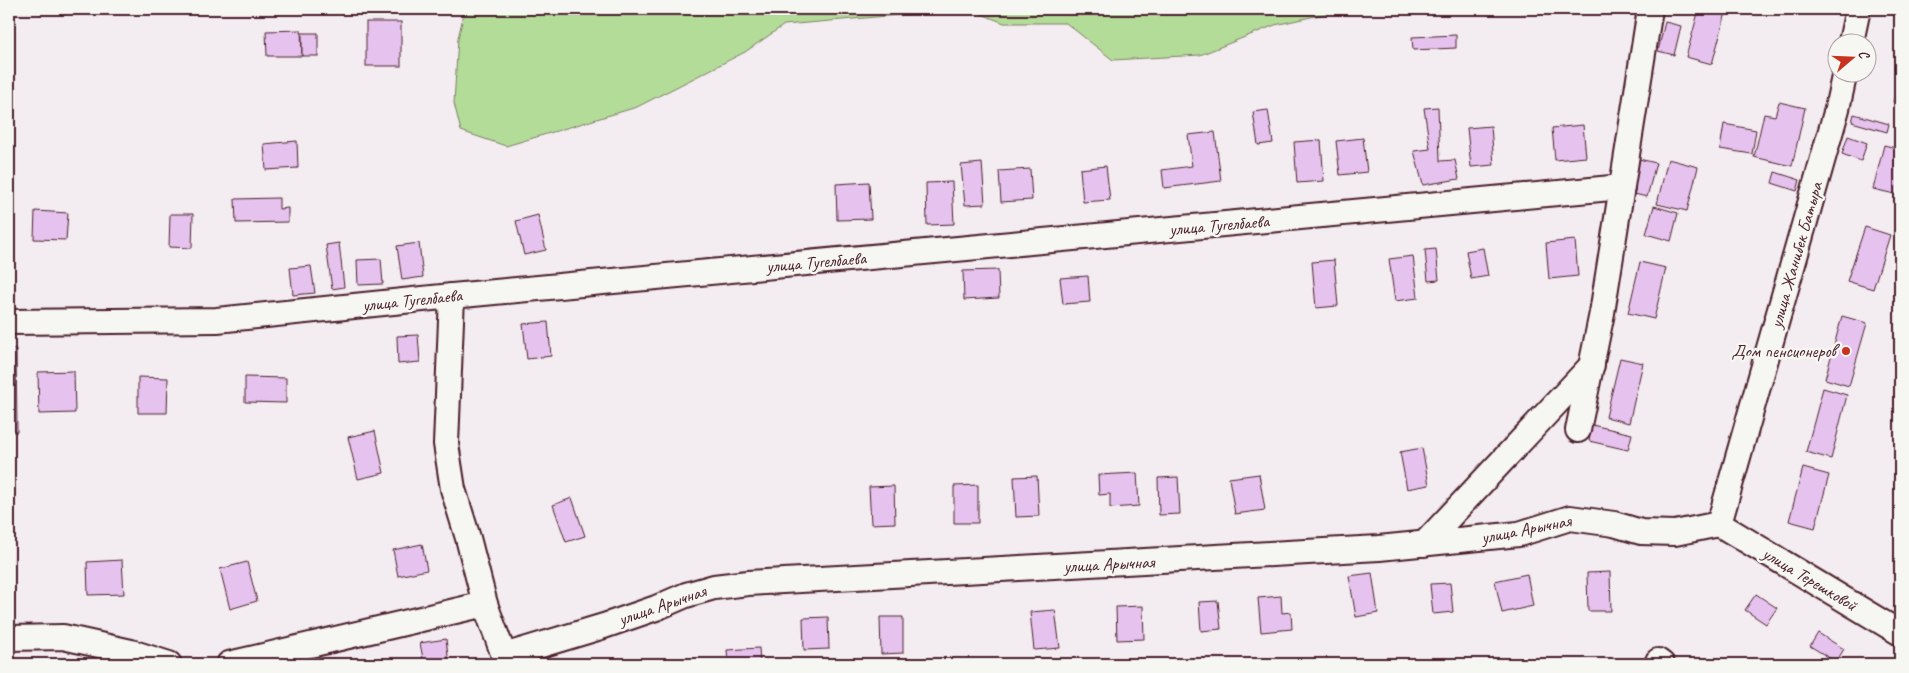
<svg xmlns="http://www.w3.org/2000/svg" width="1909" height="673" font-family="Caveat,sans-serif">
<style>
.green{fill:#b3dc99;stroke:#7e7e62}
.building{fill:#e6c3ef;stroke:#4a1f2b}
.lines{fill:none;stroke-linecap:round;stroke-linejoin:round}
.minor-casing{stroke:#4a1f2b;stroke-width:28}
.minor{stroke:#f6f6f2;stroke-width:24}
.poi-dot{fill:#c8321e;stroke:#f6f6f2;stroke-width:2}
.labels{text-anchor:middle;stroke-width:5;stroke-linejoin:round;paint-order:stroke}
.street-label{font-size:18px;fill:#4a1f2b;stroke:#f6f6f2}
.poi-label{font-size:18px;fill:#4a1f2b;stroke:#f6f6f2;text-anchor:end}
</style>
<rect width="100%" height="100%" fill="#f3ecf1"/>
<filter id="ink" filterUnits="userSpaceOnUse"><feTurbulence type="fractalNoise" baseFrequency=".02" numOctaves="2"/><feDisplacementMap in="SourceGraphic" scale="10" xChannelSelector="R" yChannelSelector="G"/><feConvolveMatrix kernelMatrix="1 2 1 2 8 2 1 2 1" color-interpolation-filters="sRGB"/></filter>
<g filter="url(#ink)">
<g class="green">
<path d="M 465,9 L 968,9 L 784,25 L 745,52 L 637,107 L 506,146 L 461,131 L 454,103 L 458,38 Z"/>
<path d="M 969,9 L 1347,9 L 1275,25 L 1200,55 L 1113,60 L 1066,23 L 1004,23 Z"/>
</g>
<g class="building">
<rect x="1521" y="9" width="47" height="3"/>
<path d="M 1699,9 L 1727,9 L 1712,64 L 1686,57 Z"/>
<rect x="366" y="22" width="35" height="44"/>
<path d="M 1665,22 L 1681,26 L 1674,55 L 1658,51 Z"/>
<path d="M 301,30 L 302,56 L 267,56 L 266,31 Z"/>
<rect x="302" y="33" width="16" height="23"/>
<path d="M 1456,35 L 1456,48 L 1413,50 L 1412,37 Z"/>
<path d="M 1900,75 L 1900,104 L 1893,102 Z"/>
<path d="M 1779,102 L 1805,108 L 1792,166 L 1754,157 L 1764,114 L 1775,116 Z"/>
<path d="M 1438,107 L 1440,161 L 1455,160 L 1459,179 L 1423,185 L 1414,151 L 1430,149 L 1424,108 Z"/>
<path d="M 1268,110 L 1273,143 L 1258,145 L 1253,112 Z"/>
<path d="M 1854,114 L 1889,124 L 1887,132 L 1852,122 Z"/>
<path d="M 1724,124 L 1756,130 L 1752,154 L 1720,149 Z"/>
<path d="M 1583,125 L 1586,157 L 1555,160 L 1552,128 Z"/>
<path d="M 1491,126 L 1494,165 L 1471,167 L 1467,128 Z"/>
<path d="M 1215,132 L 1221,181 L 1164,188 L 1162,170 L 1192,166 L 1188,135 Z"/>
<path d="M 1848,136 L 1867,143 L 1861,161 L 1842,154 Z"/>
<path d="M 1363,138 L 1367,172 L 1340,175 L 1336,141 Z"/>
<path d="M 1321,140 L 1324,181 L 1297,183 L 1294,142 Z"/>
<path d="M 297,141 L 298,168 L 266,170 L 264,144 Z"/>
<path d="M 1884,145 L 1900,149 L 1900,188 L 1899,195 L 1873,189 Z"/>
<path d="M 1639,159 L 1656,163 L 1647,197 L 1630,193 Z"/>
<path d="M 1668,159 L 1698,167 L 1687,211 L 1657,204 Z"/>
<path d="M 982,163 L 985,204 L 965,205 L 961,165 Z"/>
<path d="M 1106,166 L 1110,200 L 1083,202 L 1080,169 Z"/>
<path d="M 1030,169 L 1032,200 L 1001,202 L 999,171 Z"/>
<path d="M 1775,172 L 1800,180 L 1797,191 L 1772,183 Z"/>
<path d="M 869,182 L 871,219 L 837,220 L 836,184 Z"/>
<path d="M 952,182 L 954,224 L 927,225 L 926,183 Z"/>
<path d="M 279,198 L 279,209 L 288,208 L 288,222 L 236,223 L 235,199 Z"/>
<path d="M 1654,206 L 1678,213 L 1671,241 L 1646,234 Z"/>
<path d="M 35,211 L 68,213 L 66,240 L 34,239 Z"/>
<path d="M 170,214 L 193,214 L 192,248 L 169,247 Z"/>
<path d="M 538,215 L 546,250 L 524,255 L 516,221 Z"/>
<path d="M 1865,227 L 1890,235 L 1873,289 L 1847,281 Z"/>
<path d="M 1575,240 L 1578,276 L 1549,279 L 1546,243 Z"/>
<path d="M 339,243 L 344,287 L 332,289 L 326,245 Z"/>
<path d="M 419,243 L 423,277 L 402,280 L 397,246 Z"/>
<path d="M 1483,248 L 1488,276 L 1471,279 L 1466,251 Z"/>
<path d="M 1436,249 L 1439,280 L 1428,281 L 1425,250 Z"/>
<path d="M 1413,256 L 1418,298 L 1395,301 L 1389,259 Z"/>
<path d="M 381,259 L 383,284 L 358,285 L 357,260 Z"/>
<path d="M 1334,260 L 1338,306 L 1316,308 L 1312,262 Z"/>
<path d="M 1640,262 L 1666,268 L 1654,319 L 1628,313 Z"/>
<path d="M 311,266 L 315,293 L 293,295 L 290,268 Z"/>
<path d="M 998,270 L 999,298 L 964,300 L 963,271 Z"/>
<path d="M 1088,276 L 1090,302 L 1063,304 L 1060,278 Z"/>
<path d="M 1842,316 L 1867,323 L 1849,386 L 1825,379 Z"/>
<path d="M 548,322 L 551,356 L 527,359 L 523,324 Z"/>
<path d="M 418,335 L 420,362 L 398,364 L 397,336 Z"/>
<path d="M 9,349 L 16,349 L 17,432 L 9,432 Z"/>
<path d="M 1620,358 L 1643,363 L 1629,423 L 1606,417 Z"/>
<path d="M 74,371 L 75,413 L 39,414 L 38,372 Z"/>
<path d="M 138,377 L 168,378 L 167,413 L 138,413 Z"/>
<path d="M 245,377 L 286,378 L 286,403 L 245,402 Z"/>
<path d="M 1823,388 L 1847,395 L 1831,459 L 1806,452 Z"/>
<path d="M 1592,425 L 1632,434 L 1628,450 L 1589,441 Z"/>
<path d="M 375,431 L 384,473 L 358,479 L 348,437 Z"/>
<path d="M 1422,448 L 1429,485 L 1407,489 L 1400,452 Z"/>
<path d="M 1803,468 L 1829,475 L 1815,528 L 1789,521 Z"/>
<path d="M 1137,473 L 1139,506 L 1110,508 L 1110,494 L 1099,495 L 1098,475 Z"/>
<path d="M 1259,474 L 1265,510 L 1235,514 L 1229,478 Z"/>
<path d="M 1037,476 L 1039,516 L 1016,517 L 1014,477 Z"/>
<path d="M 1178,477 L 1180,514 L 1159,515 L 1158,478 Z"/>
<path d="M 978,485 L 978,523 L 954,523 L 954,486 Z"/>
<path d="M 894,486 L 895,523 L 871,524 L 869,487 Z"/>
<path d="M 572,498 L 585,536 L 566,542 L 553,505 Z"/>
<path d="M 422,544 L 427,570 L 398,576 L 393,550 Z"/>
<path d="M 122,560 L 124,594 L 88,595 L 87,562 Z"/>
<path d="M 247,562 L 257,601 L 230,609 L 220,569 Z"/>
<path d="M 1610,572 L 1611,611 L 1588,611 L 1587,573 Z"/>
<path d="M 1372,573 L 1378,613 L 1356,617 L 1349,576 Z"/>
<path d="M 1527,574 L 1533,606 L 1502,613 L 1495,581 Z"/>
<path d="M 1450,583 L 1453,612 L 1433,614 L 1430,584 Z"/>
<path d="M 1756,594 L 1777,608 L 1766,624 L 1745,610 Z"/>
<path d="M 1281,596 L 1282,613 L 1291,612 L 1292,629 L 1261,632 L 1258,598 Z"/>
<path d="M 1218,601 L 1221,629 L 1201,631 L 1199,602 Z"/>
<path d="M 1143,606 L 1144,639 L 1117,640 L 1116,607 Z"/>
<path d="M 1055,610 L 1060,648 L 1034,650 L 1030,612 Z"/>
<path d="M 828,617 L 829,649 L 804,650 L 803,618 Z"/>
<path d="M 880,617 L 903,617 L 903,653 L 881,654 Z"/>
<path d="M 1818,633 L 1844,649 L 1836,662 L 1810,646 Z"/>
<path d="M 446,639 L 449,664 L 424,664 L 420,643 Z"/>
<path d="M 759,648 L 760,664 L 728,664 L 727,650 Z"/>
</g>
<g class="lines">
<defs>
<g id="minor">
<path d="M 1851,42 L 1858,9"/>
<path d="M 452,296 L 446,444 L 453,489 L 468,538 L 485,604 L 507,664"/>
<path d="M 9,322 L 217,320 L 452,296 L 1622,187"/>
<path d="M 1578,430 L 1602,313 L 1650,9"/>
<path d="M 1719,524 L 1837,109 L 1845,72"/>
<path d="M 1719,524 L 1900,633"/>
<path d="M 1424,544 L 1592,365"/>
<path d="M 9,638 L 63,637 L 131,652 L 169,664"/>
<path d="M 504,656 L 604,626 L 656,608 L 686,595 L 714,587 L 748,583 L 1379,548 L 1519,534 L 1570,518 L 1614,524 L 1641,532 L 1675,533 L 1719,524"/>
<path d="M 1658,661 L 1662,664"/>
<path d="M 229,664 L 485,604"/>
</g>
</defs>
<use href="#minor" class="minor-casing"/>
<use href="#minor" class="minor"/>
</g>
</g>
<circle class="poi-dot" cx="1846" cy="351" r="5"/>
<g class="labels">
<g class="street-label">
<text transform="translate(1219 225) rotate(-5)" y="6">улица Тугелбаева</text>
<text transform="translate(1796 255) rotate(-74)" y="6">улица Жанибек Батыра</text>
<text transform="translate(816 262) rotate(-5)" y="6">улица Тугелбаева</text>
<text transform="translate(412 300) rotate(-6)" y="6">улица Тугелбаева</text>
<text transform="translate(1526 529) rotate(-11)" y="6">улица Арычная</text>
<text transform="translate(1109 564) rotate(-3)" y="6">улица Арычная</text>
<text transform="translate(1810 579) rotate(31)" y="6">улица Терешковой</text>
<text transform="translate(662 605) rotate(-19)" y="6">улица Арычная</text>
</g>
<g class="poi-label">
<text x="1836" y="357">Дом пенсионеров</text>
</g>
</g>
<rect width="1909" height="673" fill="none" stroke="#f6f6f2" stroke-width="30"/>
<rect x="15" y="15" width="1879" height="643" fill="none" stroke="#4a1f2b" stroke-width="2" filter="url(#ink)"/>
<g transform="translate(1852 58) rotate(71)"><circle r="24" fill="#f6f6f2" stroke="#b1a0a2"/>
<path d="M0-4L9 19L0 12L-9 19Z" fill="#c8321e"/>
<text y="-8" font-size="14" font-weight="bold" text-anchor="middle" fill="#4a1f2b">С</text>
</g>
</svg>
